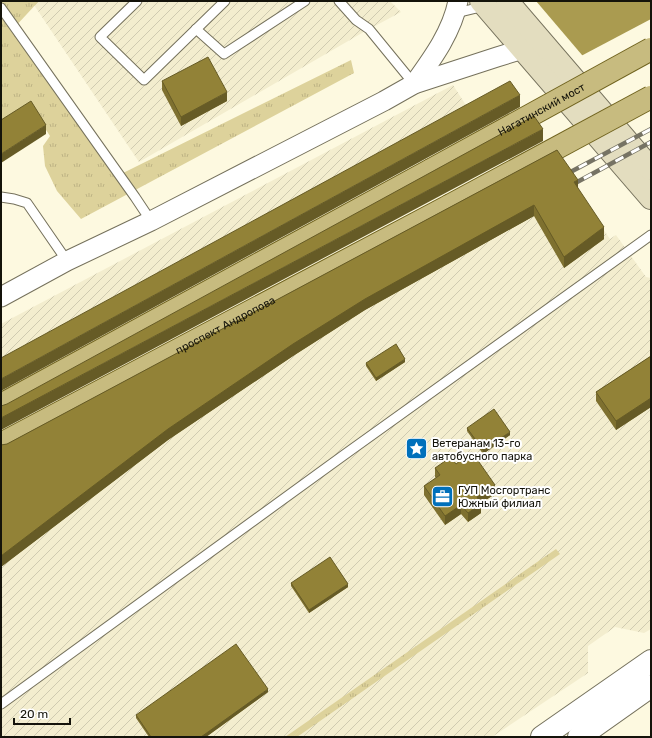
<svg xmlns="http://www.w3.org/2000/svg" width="652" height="738" font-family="Rubik,sans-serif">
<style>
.industrial{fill:url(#industrial-furrows)}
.grass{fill:url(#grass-tufts)}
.water{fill:#aa9b50}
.pier{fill:#fdf9e0}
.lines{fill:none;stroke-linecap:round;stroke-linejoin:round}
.service-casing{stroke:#75715c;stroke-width:11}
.minor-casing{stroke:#75715c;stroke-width:21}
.tertiary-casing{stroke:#75715c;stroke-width:24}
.secondary-casing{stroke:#75715c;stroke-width:24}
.primary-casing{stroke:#70631e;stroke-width:24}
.service{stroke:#fff;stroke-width:9}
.minor{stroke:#fff;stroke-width:19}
.tertiary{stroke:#fff;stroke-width:22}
.secondary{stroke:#e3ddbf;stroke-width:22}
.primary{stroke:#c7bb7f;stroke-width:22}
.rail-casing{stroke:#767364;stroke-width:4.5}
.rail{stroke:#fff;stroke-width:3;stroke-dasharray:9;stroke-linecap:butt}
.primary-bridge-casing{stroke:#70631e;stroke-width:24;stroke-linecap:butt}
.primary-bridge{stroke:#c7bb7f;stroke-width:22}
.wall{fill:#7e702f}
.shaded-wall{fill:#665b26}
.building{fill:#928237;stroke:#665b26}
.labels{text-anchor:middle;stroke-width:4;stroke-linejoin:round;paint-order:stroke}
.street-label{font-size:11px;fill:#14130a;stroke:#fff}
.poi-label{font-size:11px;fill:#14130a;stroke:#fff;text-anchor:start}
</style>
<defs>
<pattern id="industrial-furrows" width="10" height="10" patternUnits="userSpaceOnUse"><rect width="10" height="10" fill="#f3edce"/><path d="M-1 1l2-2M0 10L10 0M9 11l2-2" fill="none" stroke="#cfcab0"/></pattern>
<pattern id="grass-tufts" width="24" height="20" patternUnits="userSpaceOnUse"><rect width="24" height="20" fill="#ddd29b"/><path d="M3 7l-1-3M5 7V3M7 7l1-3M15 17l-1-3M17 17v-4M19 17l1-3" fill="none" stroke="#bdb384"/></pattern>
</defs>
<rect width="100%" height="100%" fill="#fdf9e0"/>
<g class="industrial">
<path d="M 38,1 L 390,1 L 401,12 L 362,33 L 139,162 L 34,5 Z"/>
<path d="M 453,85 L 469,110 L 1,369 L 1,324 Z"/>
<path d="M 578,192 L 610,239 L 616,235 L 646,277 L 651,278 L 651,629 L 644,633 L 615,627 L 588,646 L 588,673 L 492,737 L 1,737 L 1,567 L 168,440 L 293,356 L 365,310 Z"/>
</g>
<g class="grass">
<path d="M 1,1 L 39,1 L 13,29 L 119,175 L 351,60 L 354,73 L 81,219 L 57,191 L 45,166 L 43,146 L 50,136 L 31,107 L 1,125 Z"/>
<path d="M 556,549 L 560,554 L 297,737 L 285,737 Z"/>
</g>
<path class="water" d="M 536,1 L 651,1 L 651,136 Z"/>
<path class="pier" d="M 651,19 L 651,138 L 581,56 Z"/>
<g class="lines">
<defs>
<g id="service">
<path d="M 137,1 L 100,37 L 144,80 L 225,1"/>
<path d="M 339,1 L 356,20 L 369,29 L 414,84"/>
<path d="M 1,8 L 135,197 L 151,221"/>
<path d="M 456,13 L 485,6"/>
<path d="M 196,29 L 224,54 L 305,1"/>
<path d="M 1,197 L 14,199 L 27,203 L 67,261"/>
<path d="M 1,704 L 344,455 L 651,235"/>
</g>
<g id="minor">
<path d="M 414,84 C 432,59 452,32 458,1"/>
<path d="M 1,297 L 67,261 L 151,221 L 384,101 L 414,84 L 497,57 L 523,49"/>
</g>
<g id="tertiary">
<path d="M 542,737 L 651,661"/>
<path d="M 579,737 L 651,686"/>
</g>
<g id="secondary">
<path d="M 481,1 L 651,198"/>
<path d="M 507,1 L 651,169"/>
</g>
<g id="primary">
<path d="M 1,405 L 431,170"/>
<path id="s1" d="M 1,444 L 449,206"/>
</g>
</defs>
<use href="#service" class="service-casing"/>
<use href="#minor" class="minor-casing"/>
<use href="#tertiary" class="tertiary-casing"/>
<use href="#secondary" class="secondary-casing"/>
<use href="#primary" class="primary-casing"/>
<use href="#service" class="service"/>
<use href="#minor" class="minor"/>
<use href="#tertiary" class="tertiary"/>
<use href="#secondary" class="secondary"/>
<use href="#primary" class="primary"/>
<defs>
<g id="rail">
<path d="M 563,176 L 651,129"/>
<path d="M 568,187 L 651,142"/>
</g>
</defs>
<use href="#rail" class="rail-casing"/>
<use href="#rail" class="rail"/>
<defs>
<g id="primary-bridge">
<path id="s2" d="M 431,170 L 651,49"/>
<path d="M 449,206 L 651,97"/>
</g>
</defs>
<use href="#primary-bridge" class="primary-bridge-casing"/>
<use href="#primary-bridge" class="primary-bridge"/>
</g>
<g class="wall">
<path d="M 162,81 L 227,101 L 181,126 L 162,90 Z"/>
<path d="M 557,150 L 604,239 L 564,268 L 534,216 L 365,310 L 293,356 L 168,440 L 1,567 L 1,445 L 7,444 Z"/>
<path d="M 651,356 L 651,407 L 616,430 L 596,401 L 596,392 Z"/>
<path d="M 405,362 L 376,381 L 366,366 L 366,363 Z"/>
<path d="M 467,428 L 510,435 L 483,454 L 467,431 Z"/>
<path d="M 456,464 L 495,494 L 481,503 L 481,513 L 468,522 L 461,514 L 445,525 L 424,495 L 424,486 L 436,478 L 435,477 L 435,468 Z"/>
<path d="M 291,583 L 348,587 L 309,613 L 291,586 Z"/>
<path d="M 268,692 L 206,737 L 149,737 L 136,718 L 136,715 Z"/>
</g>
<g class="shaded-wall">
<path d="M 227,92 L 227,101 L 181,126 L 181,117 Z"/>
<path d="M 520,95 L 520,107 L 1,391 L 1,379 Z"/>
<path d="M 46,125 L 46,134 L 1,163 L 1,154 Z"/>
<path d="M 543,129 L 543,141 L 1,430 L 1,418 Z"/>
<path d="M 578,180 L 578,192 L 574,182 Z"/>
<path d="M 534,205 L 534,216 L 365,310 L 293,356 L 168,440 L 1,567 L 1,556 L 168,429 L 293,344 L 365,299 Z"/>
<path d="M 604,227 L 604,239 L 564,268 L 564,257 Z"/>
<path d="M 405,359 L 405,362 L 376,381 L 376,378 Z"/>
<path d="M 651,398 L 651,407 L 616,430 L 616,421 Z"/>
<path d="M 510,432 L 510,435 L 483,454 L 483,450 Z"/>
<path d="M 495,485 L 495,494 L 477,506 L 477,497 Z"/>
<path d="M 481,504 L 481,513 L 468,522 L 468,513 Z"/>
<path d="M 461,505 L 461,514 L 445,525 L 445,516 Z"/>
<path d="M 348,584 L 348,587 L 309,613 L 309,610 Z"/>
<path d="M 268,689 L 268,692 L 206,737 L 201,737 Z"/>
</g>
<g class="building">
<path d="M 208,57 L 227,92 L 181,117 L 162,81 Z"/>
<path d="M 510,81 L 520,95 L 1,379 L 1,358 Z"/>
<path d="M 31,101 L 46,125 L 1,154 L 1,120 Z"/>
<path d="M 534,116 L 543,129 L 1,418 L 1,406 L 7,404 Z"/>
<path d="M 557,150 L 578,180 L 574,182 L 604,227 L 564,257 L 534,205 L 365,299 L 293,344 L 168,429 L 1,556 L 1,445 L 7,444 Z"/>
<path d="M 396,344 L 405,359 L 376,378 L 366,363 Z"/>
<path d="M 651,356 L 651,398 L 616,421 L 596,392 Z"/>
<path d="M 494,409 L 510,432 L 483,450 L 467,428 Z"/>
<path d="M 472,452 L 495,485 L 477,497 L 481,504 L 468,513 L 461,505 L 445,516 L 424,486 L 440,475 L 435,468 L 451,457 L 456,464 Z"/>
<path d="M 330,557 L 348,584 L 309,610 L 291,583 Z"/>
<path d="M 236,644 L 268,689 L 201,737 L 151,737 L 136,715 Z"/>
</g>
<defs>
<symbol id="sight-square" viewBox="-11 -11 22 22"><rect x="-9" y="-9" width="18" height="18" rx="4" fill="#0070bb" stroke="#fff"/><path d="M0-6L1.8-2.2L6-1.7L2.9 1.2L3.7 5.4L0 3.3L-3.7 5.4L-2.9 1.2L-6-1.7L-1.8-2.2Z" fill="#fff"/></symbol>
<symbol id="office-square" viewBox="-11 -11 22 22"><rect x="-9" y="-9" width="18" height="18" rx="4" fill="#0070bb" stroke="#fff"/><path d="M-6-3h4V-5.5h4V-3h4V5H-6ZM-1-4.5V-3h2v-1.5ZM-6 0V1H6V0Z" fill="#fff"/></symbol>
</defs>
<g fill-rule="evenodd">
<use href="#sight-square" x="404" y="436" width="25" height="25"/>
<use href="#office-square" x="430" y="484" width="25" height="25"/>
</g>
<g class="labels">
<g class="street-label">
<text dy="4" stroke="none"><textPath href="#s2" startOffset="126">Нагатинский мост</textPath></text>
<text dy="4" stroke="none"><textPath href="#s1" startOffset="254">проспект Андропова</textPath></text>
</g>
<g class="poi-label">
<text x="432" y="447">Ветеранам 13-го<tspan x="432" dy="13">автобусного парка</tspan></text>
<text x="458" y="494">ГУП Мосгортранс<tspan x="458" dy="13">Южный филиал</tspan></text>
</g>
</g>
<rect width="652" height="738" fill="none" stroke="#14130a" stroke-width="4"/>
<path d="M14 718v6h56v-6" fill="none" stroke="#14130a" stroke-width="2"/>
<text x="20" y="718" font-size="12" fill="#14130a" stroke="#ffffff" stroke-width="3" paint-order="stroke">20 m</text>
</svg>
